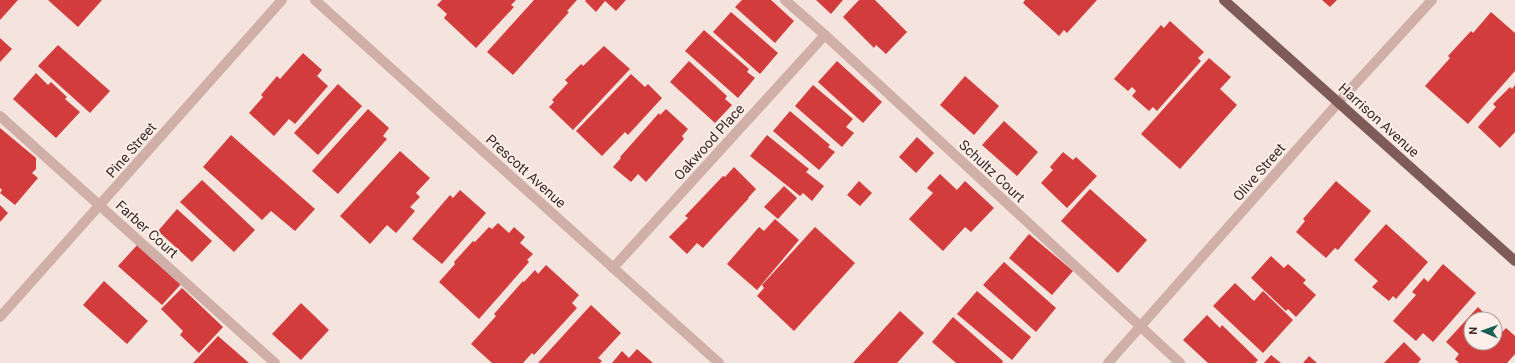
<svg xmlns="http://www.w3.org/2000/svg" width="1515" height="363" font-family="Roboto,sans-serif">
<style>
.building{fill:#d33c3d}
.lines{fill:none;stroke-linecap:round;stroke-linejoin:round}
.minor{stroke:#cfafa7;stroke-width:10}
.major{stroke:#7e5b58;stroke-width:10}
.labels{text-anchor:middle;stroke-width:4;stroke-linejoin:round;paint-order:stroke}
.street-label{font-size:14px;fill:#3a2928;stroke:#fcefea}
</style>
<rect width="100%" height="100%" fill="#f5e3dd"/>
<g class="building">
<path d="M 0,0 L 18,0 L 0,20 Z"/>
<path d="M 48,0 L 102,0 L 78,27 Z"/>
<path d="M 442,0 L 516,0 L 511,5 L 514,7 L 476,48 L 444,18 L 447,14 L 437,5 Z"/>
<path d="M 534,0 L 577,0 L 567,11 L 569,12 L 513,75 L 487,52 Z"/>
<path d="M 586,0 L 626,0 L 616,11 L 605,1 L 596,12 L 585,1 Z"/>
<path d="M 742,0 L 771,0 L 794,21 L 775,43 L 735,7 Z"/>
<path d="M 816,0 L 843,0 L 831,14 Z"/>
<path d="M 859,0 L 875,0 L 907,32 L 886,54 L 876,45 L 874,48 L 843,17 Z"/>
<path d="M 1025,0 L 1097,0 L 1067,33 L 1064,30 L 1059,36 L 1023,3 Z"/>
<path d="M 1322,0 L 1337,0 L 1330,7 Z"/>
<path d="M 731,12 L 778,53 L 760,74 L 713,32 Z"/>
<path d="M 1491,12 L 1515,33 L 1515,71 L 1468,124 L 1425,86 L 1450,58 L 1448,56 L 1471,31 L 1473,33 Z"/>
<path d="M 1170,21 L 1204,52 L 1198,58 L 1201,61 L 1157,111 L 1153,107 L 1149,111 L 1132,96 L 1136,91 L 1132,87 L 1128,91 L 1114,79 L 1161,25 L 1164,28 Z"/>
<path d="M 704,30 L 749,69 L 747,72 L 755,78 L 738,98 L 685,51 Z"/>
<path d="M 0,38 L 12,49 L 0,62 Z"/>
<path d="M 58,45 L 110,91 L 90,113 L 38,66 Z"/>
<path d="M 604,46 L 630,69 L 573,130 L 549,107 L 554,102 L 552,100 L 568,83 L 565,80 L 581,64 L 583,66 Z"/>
<path d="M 303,53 L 322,70 L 317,76 L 328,86 L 295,124 L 289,119 L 274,136 L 249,113 L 263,97 L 261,95 L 277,76 L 280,79 Z"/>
<path d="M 1209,58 L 1231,77 L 1220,89 L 1237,105 L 1180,169 L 1141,134 Z"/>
<path d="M 689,61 L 727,96 L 725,99 L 732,105 L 715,123 L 670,82 Z"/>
<path d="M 837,61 L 882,102 L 863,123 L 818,82 Z"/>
<path d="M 36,73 L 48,85 L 51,82 L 67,97 L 65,99 L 80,112 L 56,138 L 13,99 Z"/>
<path d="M 631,74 L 645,87 L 648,84 L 662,98 L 628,135 L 625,132 L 602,156 L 576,131 Z"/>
<path d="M 965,76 L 999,106 L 974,135 L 940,105 Z"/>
<path d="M 338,84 L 362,106 L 318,155 L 294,133 Z"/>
<path d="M 813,85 L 853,119 L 846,127 L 854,133 L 842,147 L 795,106 Z"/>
<path d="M 1515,85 L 1515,132 L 1500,148 L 1478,127 L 1496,107 L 1493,104 L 1510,87 L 1512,89 Z"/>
<path d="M 368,109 L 389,128 L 383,136 L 387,139 L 338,194 L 312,171 Z"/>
<path d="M 666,109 L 688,129 L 682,136 L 684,139 L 646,182 L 638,174 L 631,182 L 613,167 L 621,158 L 620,157 L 659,113 L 660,115 Z"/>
<path d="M 790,111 L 830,145 L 828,147 L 835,152 L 819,170 L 773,131 Z"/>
<path d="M 1004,121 L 1038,152 L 1017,176 L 982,145 Z"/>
<path d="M 0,128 L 36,158 L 36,169 L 32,173 L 38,178 L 15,205 L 0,193 L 2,190 L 0,188 Z"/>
<path d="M 231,135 L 315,209 L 295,231 L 271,211 L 262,220 L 203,167 Z"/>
<path d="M 767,135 L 809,169 L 806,172 L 824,186 L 812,201 L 803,193 L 800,196 L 750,156 Z"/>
<path d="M 917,137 L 934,153 L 916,173 L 899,157 Z"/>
<path d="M 400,151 L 430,178 L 416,193 L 420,197 L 410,207 L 415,211 L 396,233 L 387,225 L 370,244 L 340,216 Z"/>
<path d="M 1063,152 L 1073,160 L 1076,157 L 1097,176 L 1067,208 L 1041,183 L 1053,170 L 1050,167 Z"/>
<path d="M 734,167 L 756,189 L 748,198 L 749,198 L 703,248 L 697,243 L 687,254 L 669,237 L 688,218 L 685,216 L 723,176 L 725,177 Z"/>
<path d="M 940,174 L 957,190 L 965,181 L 994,208 L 971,232 L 965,227 L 943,251 L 909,219 L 933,193 L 927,188 Z"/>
<path d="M 202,180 L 255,230 L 234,252 L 180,202 Z"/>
<path d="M 859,181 L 872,193 L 860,206 L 847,195 Z"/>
<path d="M 1336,181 L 1371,211 L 1338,250 L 1335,248 L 1326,258 L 1296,232 L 1305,221 L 1303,219 Z"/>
<path d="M 784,186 L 797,198 L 778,219 L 764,207 Z"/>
<path d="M 1090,189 L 1147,240 L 1118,273 L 1061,221 Z"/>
<path d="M 460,190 L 486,213 L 442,264 L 412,239 L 450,195 L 453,198 Z"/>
<path d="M 0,205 L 8,213 L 0,222 Z"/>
<path d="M 177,209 L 212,241 L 192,262 L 158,231 Z"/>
<path d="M 775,219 L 799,240 L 757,290 L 727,264 L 759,227 L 764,231 Z"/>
<path d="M 498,223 L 509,233 L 514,227 L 525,237 L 520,243 L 533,254 L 527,260 L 529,262 L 479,319 L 439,282 L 455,264 L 454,262 L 473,241 L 475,242 L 489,227 L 492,229 Z"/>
<path d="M 1386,224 L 1428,262 L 1396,299 L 1393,296 L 1389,301 L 1372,287 L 1378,281 L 1354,260 Z"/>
<path d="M 815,227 L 855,263 L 794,331 L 757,296 L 764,288 L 762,285 Z"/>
<path d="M 1029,234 L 1073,271 L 1052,295 L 1009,258 Z"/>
<path d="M 139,243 L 182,283 L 162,305 L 118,266 Z"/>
<path d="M 1271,256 L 1284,268 L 1288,264 L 1306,280 L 1303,283 L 1316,295 L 1296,317 L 1288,309 L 1286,311 L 1251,278 Z"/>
<path d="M 1004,262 L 1056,308 L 1036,332 L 983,285 Z"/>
<path d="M 1443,264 L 1476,293 L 1433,342 L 1423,333 L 1416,341 L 1393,321 L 1416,295 L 1412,292 L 1424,278 L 1428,282 Z"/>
<path d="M 546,265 L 579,295 L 572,303 L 577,308 L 534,355 L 532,353 L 523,363 L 492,363 L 471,344 L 496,316 L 494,314 L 523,281 L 524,282 L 535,270 L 538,274 Z"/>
<path d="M 104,281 L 148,321 L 127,344 L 83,305 Z"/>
<path d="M 1235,283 L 1254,301 L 1263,291 L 1293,320 L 1263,353 L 1213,306 Z"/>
<path d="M 182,288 L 223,327 L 199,353 L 180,335 L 183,331 L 161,309 Z"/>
<path d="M 977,291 L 1031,337 L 1012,360 L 957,314 Z"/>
<path d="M 301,303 L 329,330 L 301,360 L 272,334 Z"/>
<path d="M 591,305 L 621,333 L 598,358 L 602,361 L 600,363 L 538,363 Z"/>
<path d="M 1478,307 L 1490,319 L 1471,319 L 1471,343 L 1495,343 L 1495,337 L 1496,338 L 1506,328 L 1515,336 L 1515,354 L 1507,363 L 1459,363 L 1455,359 L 1459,354 L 1446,342 Z"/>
<path d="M 900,311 L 924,333 L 897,363 L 853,363 Z"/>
<path d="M 1207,315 L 1220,328 L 1222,325 L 1258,360 L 1255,363 L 1208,363 L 1183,340 Z"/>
<path d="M 953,317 L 1003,361 L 1002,363 L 956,363 L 932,342 Z"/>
<path d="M 218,336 L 249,363 L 193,363 Z"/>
<path d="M 1404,342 L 1421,359 L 1418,363 L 1384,363 Z"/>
<path d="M 637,349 L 653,363 L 612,363 L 622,351 L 629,358 Z"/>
<path d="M 1271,355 L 1281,363 L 1264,363 Z"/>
<path d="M 1309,356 L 1317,363 L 1303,363 Z"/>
</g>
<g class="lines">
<g class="minor">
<path d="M 315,0 L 719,363"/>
<path d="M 785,0 L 825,35 L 1180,363"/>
<path d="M 0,116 L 275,363"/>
<path d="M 613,268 L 825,35"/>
<path d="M 0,317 L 282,0"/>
<path d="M 1108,363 L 1338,103 L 1432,0"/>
</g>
<path class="major" d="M 1224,0 L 1515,261"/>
</g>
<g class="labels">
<g class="street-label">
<text transform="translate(1379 120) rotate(42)" y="5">Harrison Avenue</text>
<text transform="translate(709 142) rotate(-48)" y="5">Oakwood Place</text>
<text transform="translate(131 150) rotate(-49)" y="5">Pine Street</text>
<text transform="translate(526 171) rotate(42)" y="5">Prescott Avenue</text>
<text transform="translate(992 171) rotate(43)" y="5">Schultz Court</text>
<text transform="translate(1259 172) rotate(-49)" y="5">Olive Street</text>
<text transform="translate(147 229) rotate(42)" y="5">Farber Court</text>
</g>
</g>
<g transform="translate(1483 331) rotate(272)"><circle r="19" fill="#fcefea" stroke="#aea09c"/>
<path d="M0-3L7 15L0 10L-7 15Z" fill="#186154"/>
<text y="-6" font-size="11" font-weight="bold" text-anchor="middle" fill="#3a2928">N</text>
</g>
</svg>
